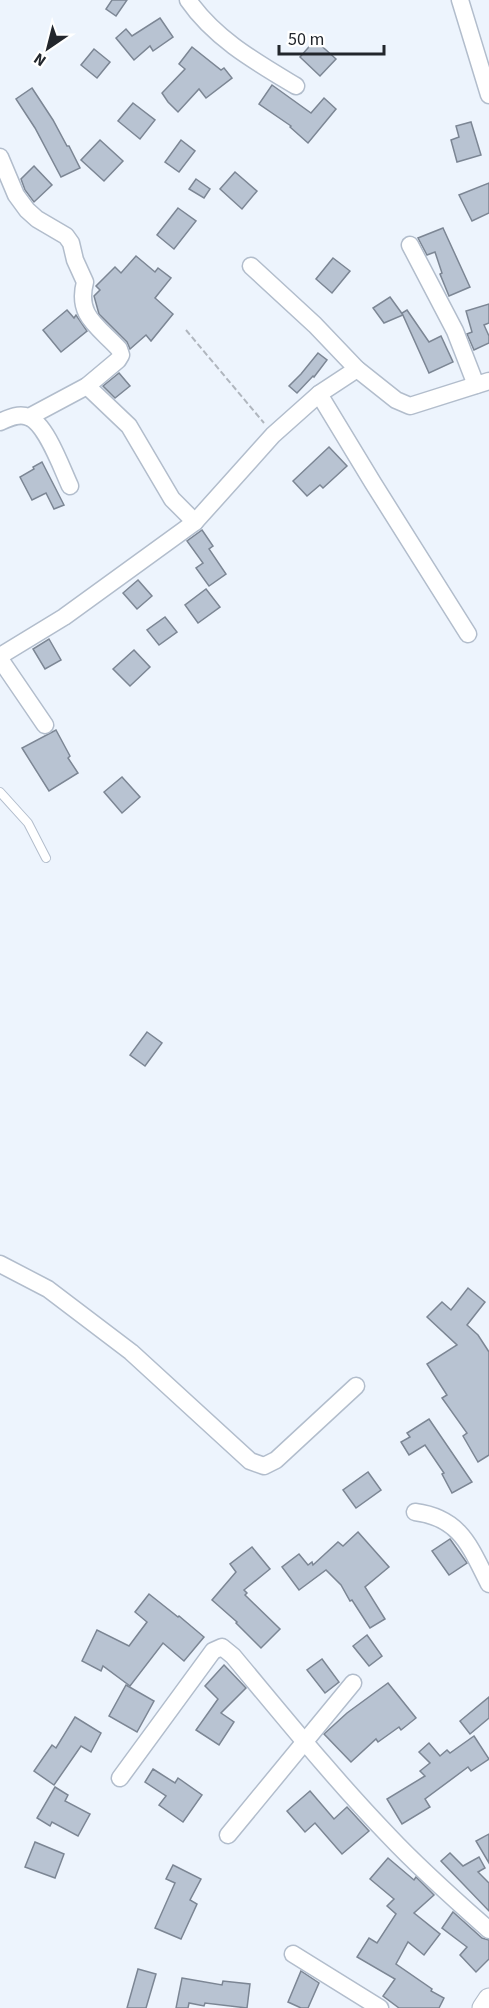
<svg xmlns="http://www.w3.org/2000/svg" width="489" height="2008" font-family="'Source Sans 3',sans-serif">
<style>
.building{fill:#b8c3d2;stroke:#7c8694;stroke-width:1.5}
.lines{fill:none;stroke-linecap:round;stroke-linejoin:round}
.service-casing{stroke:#b2bdcc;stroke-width:10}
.minor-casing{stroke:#b2bdcc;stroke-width:19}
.tertiary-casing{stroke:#b2bdcc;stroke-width:23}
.path{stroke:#b0b6be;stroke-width:2;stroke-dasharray:6 3;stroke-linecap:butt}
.service{stroke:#fff;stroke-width:8}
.minor{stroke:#fff;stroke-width:16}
.tertiary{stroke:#fff;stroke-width:21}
</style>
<rect width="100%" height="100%" fill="#edf4fd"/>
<g class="building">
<path d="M 112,0 L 127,0 L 116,16 L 106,9 Z"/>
<path d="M 160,18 L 173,37 L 153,51 L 150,46 L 134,60 L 116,38 L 126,29 L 132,36 Z"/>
<path d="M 315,40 L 336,59 L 320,76 L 300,57 Z"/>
<path d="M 192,47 L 221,70 L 224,68 L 232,78 L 206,98 L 199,89 L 178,112 L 168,102 L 162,93 L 185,69 L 179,64 Z"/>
<path d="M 94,49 L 110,62 L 97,78 L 81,65 Z"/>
<path d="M 272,85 L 311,113 L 324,98 L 336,109 L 308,143 L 290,127 L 291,126 L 259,104 Z"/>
<path d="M 32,88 L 53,120 L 67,146 L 69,146 L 80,168 L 61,177 L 35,128 L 16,99 Z"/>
<path d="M 133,103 L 155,120 L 140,139 L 118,121 Z"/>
<path d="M 471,122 L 481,155 L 457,162 L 451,140 L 459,137 L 456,126 Z"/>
<path d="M 100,140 L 123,161 L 104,181 L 81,160 Z"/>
<path d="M 181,140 L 195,151 L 179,172 L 165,162 Z"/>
<path d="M 34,166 L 52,185 L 34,202 L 25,190 L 21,179 Z"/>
<path d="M 235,172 L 257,191 L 242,209 L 220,189 Z"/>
<path d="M 196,179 L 210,189 L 204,198 L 189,189 Z"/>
<path d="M 489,183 L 489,213 L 472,221 L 459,195 Z"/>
<path d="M 178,208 L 196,221 L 174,249 L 157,235 Z"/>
<path d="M 443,228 L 470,287 L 449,296 L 440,274 L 442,273 L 435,252 L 427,255 L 418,238 Z"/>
<path d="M 136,256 L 155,272 L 158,268 L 171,278 L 155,298 L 173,314 L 151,341 L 146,335 L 130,349 L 127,342 L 99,314 L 94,296 L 100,290 L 96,286 L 115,267 L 121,273 Z"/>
<path d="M 333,258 L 350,271 L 332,293 L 316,279 Z"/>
<path d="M 390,297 L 403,315 L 384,323 L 373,308 Z"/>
<path d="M 489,304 L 489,323 L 484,325 L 489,336 L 489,343 L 474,350 L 467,334 L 472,332 L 466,311 Z"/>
<path d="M 67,310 L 74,318 L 76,315 L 87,331 L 61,352 L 43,330 Z"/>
<path d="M 407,310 L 429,342 L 441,336 L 453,362 L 429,373 L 402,313 Z"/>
<path d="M 318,353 L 327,360 L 314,377 L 313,376 L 297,393 L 289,386 L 301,374 Z"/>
<path d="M 119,373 L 130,386 L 115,398 L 103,386 Z"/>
<path d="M 329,447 L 347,466 L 323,488 L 320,485 L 307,496 L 293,481 Z"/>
<path d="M 42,462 L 64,505 L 54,509 L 46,493 L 32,500 L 20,477 L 34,469 L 33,467 Z"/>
<path d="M 202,530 L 213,546 L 209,549 L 226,574 L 209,586 L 196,568 L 203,563 L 187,541 Z"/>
<path d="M 138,580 L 152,596 L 137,609 L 123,593 Z"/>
<path d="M 206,589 L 220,607 L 198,623 L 185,605 Z"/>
<path d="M 165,617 L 177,632 L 159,645 L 147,630 Z"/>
<path d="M 49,639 L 61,660 L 45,669 L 33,649 Z"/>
<path d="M 134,650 L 150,667 L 130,686 L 113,669 Z"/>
<path d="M 56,730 L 70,756 L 68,758 L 78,773 L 49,791 L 22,748 Z"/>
<path d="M 122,777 L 140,797 L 122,813 L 104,792 Z"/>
<path d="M 147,1032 L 162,1043 L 145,1066 L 130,1055 Z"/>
<path d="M 468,1288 L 485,1302 L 467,1325 L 478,1335 L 489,1352 L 489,1455 L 478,1462 L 463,1436 L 467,1433 L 442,1398 L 447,1395 L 427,1364 L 457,1345 L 427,1317 L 442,1302 L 451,1310 Z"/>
<path d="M 429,1419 L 472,1482 L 452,1493 L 442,1474 L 444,1473 L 425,1445 L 409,1455 L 401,1442 L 410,1437 L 407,1433 Z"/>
<path d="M 368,1472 L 381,1490 L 356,1508 L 343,1490 Z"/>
<path d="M 358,1532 L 389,1567 L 365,1587 L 385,1619 L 370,1628 L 352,1600 L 350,1601 L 341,1585 L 326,1570 L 299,1590 L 282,1567 L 299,1554 L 308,1565 L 312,1562 L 313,1565 L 338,1542 L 343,1546 Z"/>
<path d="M 450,1539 L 467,1563 L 449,1575 L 432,1551 Z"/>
<path d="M 252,1547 L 270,1569 L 244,1590 L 247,1593 L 245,1595 L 280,1629 L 261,1648 L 236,1623 L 237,1622 L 212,1600 L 236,1572 L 230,1564 Z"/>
<path d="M 149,1594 L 178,1617 L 179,1616 L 204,1637 L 184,1661 L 163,1643 L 130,1686 L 103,1666 L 101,1671 L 82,1661 L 97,1630 L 129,1646 L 147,1622 L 135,1612 Z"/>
<path d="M 367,1635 L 382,1656 L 369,1666 L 353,1646 Z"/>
<path d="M 322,1659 L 339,1682 L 325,1693 L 307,1670 Z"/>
<path d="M 224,1665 L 246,1688 L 221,1713 L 234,1722 L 219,1745 L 196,1730 L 218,1699 L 205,1686 Z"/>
<path d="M 388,1683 L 416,1718 L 401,1730 L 399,1727 L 378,1742 L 376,1739 L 351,1762 L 324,1734 L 347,1713 Z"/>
<path d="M 126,1685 L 154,1701 L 137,1732 L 109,1716 Z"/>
<path d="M 489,1697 L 489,1718 L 470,1734 L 460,1721 Z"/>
<path d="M 75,1717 L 101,1733 L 91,1752 L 81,1746 L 54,1785 L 34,1771 L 52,1745 L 56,1748 Z"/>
<path d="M 474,1736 L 489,1759 L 471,1771 L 468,1767 L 425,1799 L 430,1807 L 402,1824 L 387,1799 L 425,1776 L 420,1771 L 430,1763 L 419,1752 L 429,1743 L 440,1756 L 447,1750 L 450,1753 Z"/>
<path d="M 153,1769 L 175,1783 L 178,1778 L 202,1795 L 183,1822 L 159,1805 L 166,1796 L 145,1782 Z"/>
<path d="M 55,1787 L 68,1795 L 65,1801 L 90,1814 L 78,1836 L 52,1822 L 50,1826 L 37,1818 Z"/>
<path d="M 310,1791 L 334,1819 L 347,1807 L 369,1831 L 342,1854 L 315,1823 L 305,1832 L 287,1811 Z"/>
<path d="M 489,1834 L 489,1863 L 476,1841 Z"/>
<path d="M 35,1842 L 64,1854 L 55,1878 L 25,1867 Z"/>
<path d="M 450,1853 L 463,1866 L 479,1857 L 485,1868 L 478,1872 L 489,1883 L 489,1911 L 441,1861 Z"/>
<path d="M 388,1858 L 414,1880 L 416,1877 L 434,1895 L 414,1913 L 440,1934 L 424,1955 L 408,1942 L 396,1964 L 432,1989 L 431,1991 L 444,1998 L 439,2008 L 399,2008 L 383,1996 L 395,1979 L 357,1957 L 369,1938 L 377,1943 L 396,1914 L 387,1906 L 394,1899 L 370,1879 Z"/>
<path d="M 173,1865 L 201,1879 L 190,1900 L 197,1904 L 181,1939 L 155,1928 L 175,1883 L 166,1879 Z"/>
<path d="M 453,1912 L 482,1938 L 489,1940 L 489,1959 L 476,1972 L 460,1955 L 467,1947 L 442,1928 Z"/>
<path d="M 138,1969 L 156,1974 L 146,2008 L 127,2008 Z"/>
<path d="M 301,1971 L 319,1983 L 308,2008 L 301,2008 L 288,2002 Z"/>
<path d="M 182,1978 L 222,1985 L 223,1981 L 250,1984 L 247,2008 L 205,2003 L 204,2006 L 189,2003 L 188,2008 L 176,2008 Z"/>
</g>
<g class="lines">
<defs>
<path id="service" d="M 0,792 L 28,823 L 46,858"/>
<g id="minor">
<path d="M 188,0 C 215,39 256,62 296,86"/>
<path d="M 460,0 L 489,95"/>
<path d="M 0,157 L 16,195 L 27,210 L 37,219 L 66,236 L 71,243 L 75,260 L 85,282 C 76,316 98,326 119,349 L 121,355 L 118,360 L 87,386 L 29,417"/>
<path d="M 410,245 L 455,331 L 476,385"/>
<path d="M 251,266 L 315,325 L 357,369 L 396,400 L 410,406 L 489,381"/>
<path d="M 87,386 L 129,426 L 172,499 L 195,522"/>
<path d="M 319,394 L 373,483 L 468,634"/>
<path d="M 0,422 C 9,418 19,413 28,417 C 46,423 62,469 70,486"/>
<path d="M 0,656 L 64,617 L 195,522 L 273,435 L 319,394 L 357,369"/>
<path d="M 0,659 L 45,725"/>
<path d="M 0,1264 L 48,1289 L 131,1352 L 250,1461 L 264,1466 L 276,1460 L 356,1386"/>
<path d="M 415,1512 C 461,1518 470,1547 489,1584"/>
<path d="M 120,1778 L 213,1651 L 222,1647 L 233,1656 C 284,1717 334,1779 389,1836 C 420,1869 455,1900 489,1930"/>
<path d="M 228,1835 L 353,1683"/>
<path d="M 293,1954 L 380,2008"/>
</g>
<path id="tertiary" d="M 483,2008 L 489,1999"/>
</defs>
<use href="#service" class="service-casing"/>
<use href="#minor" class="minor-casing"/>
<use href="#tertiary" class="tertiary-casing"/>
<path class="path" d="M 186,330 L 264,423"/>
<use href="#service" class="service"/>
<use href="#minor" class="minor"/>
<use href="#tertiary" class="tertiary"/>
</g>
<g transform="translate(48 48) rotate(215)" stroke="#ffffff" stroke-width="4.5" paint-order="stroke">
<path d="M0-4.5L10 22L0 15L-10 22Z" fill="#22262c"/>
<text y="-9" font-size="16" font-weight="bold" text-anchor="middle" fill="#22262c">N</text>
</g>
<path d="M279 45v9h105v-9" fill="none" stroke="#22262c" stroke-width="3"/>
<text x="288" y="45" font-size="18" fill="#22262c" stroke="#ffffff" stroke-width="4.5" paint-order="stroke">50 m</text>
</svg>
